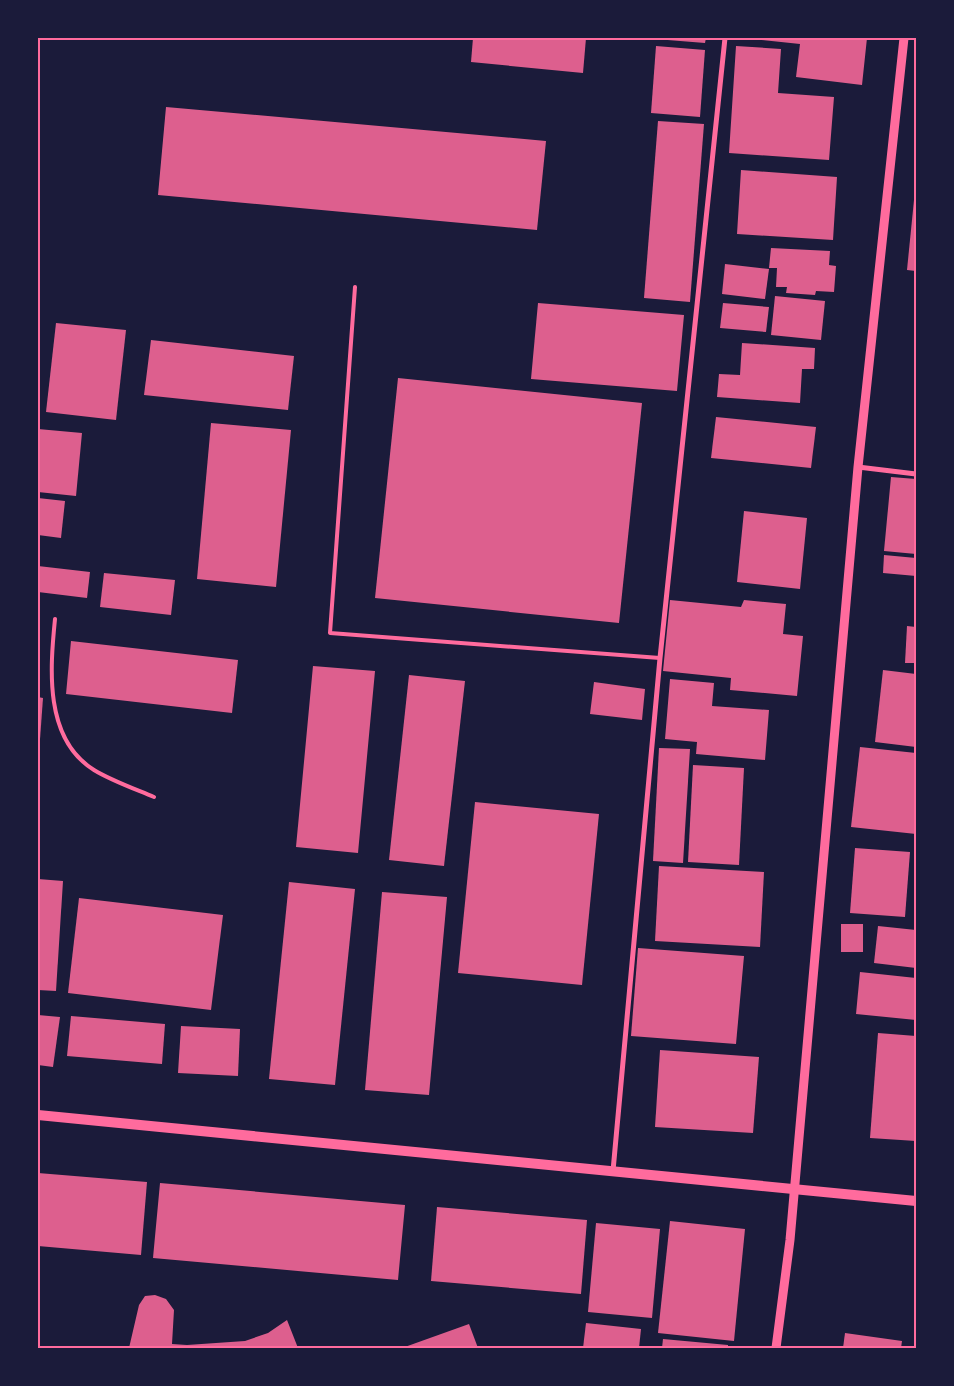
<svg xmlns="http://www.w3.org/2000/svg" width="954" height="1386" font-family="Mulish,sans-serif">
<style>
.building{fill:#dd5f8e}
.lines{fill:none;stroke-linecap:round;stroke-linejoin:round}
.service{stroke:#ff6b9d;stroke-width:4}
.minor{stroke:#ff6b9d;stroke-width:5}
.tertiary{stroke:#ff6b9d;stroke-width:9}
.secondary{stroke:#ff6b9d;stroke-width:10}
.neatline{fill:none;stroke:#ff6b9d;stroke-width:2}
</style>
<rect width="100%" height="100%" fill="#1b1b3a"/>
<g class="building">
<path d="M 473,38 L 586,38 L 583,73 L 471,62 Z"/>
<path d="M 656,38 L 706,38 L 705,43 L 655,39 Z"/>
<path d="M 753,38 L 867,38 L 862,85 L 796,77 L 800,44 L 753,39 Z"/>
<path d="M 656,46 L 705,50 L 700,117 L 651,113 Z"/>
<path d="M 736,46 L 781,49 L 778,93 L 834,97 L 829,160 L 729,153 Z"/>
<path d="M 166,107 L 546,141 L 537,230 L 158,195 Z"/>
<path d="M 658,121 L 704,124 L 690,302 L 644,298 Z"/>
<path d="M 741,170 L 837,177 L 833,240 L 737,234 Z"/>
<path d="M 915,190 L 916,190 L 916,271 L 907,270 Z"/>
<path d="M 771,248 L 830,251 L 829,265 L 836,266 L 834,292 L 816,291 L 815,295 L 786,293 L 787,287 L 776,287 L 777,268 L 769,268 Z"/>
<path d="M 725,264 L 769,269 L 765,299 L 722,294 Z"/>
<path d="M 775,296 L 825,301 L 821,340 L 771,335 Z"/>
<path d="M 538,303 L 684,315 L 677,391 L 531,379 Z"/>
<path d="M 723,303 L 769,307 L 766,332 L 720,328 Z"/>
<path d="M 56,323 L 126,330 L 116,420 L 46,412 Z"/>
<path d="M 151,340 L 294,356 L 288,410 L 144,395 Z"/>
<path d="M 742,343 L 815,348 L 814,369 L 802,369 L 800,403 L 717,397 L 719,374 L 740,375 Z"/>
<path d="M 398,378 L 642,403 L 619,623 L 375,598 Z"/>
<path d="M 716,417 L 816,427 L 811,468 L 711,458 Z"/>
<path d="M 211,423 L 291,430 L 276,587 L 197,579 Z"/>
<path d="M 38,429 L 82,433 L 76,496 L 38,492 Z"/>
<path d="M 891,477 L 916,479 L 916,554 L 884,551 Z"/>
<path d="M 38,498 L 65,501 L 61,538 L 38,535 Z"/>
<path d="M 744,511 L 807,518 L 800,589 L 737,582 Z"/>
<path d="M 884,555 L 916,558 L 916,576 L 883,573 Z"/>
<path d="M 38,566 L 90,572 L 87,598 L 38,592 Z"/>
<path d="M 104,573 L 175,580 L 171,615 L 100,607 Z"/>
<path d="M 670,600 L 741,607 L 744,600 L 786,604 L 783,634 L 803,636 L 797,696 L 730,690 L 731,678 L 663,671 Z"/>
<path d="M 907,626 L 916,627 L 916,663 L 905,663 Z"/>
<path d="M 71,641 L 238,660 L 232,713 L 66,694 Z"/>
<path d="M 313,666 L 375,671 L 358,853 L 296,847 Z"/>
<path d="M 883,670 L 916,674 L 916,747 L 875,742 Z"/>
<path d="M 409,675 L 465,681 L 444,866 L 389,860 Z"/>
<path d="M 670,679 L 714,683 L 712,706 L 769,710 L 765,760 L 696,754 L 697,742 L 665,739 Z"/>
<path d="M 594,682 L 645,689 L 642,720 L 590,714 Z"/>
<path d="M 38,697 L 43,698 L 39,753 L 38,753 Z"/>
<path d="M 860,747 L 916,753 L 916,834 L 851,827 Z"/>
<path d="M 659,748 L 690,749 L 683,863 L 653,861 Z"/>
<path d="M 693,765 L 744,768 L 739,865 L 688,862 Z"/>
<path d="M 475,802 L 599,814 L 582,985 L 458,973 Z"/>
<path d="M 855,848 L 910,852 L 905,917 L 850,913 Z"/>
<path d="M 659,866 L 764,872 L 760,947 L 655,941 Z"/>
<path d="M 38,879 L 63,881 L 56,991 L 38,990 Z"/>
<path d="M 289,882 L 355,889 L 335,1085 L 269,1079 Z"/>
<path d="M 382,892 L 447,897 L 429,1095 L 365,1090 Z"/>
<path d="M 79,898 L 223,915 L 211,1010 L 68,993 Z"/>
<rect x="841" y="924" width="22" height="28"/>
<path d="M 878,926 L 916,930 L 916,968 L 874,963 Z"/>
<path d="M 638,948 L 744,956 L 736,1044 L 631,1036 Z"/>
<path d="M 860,972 L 916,978 L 916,1020 L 856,1014 Z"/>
<path d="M 38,1015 L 60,1017 L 53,1067 L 38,1065 Z"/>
<path d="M 71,1016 L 165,1024 L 162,1064 L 67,1056 Z"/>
<path d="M 181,1026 L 240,1029 L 238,1076 L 178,1073 Z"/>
<path d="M 878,1033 L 916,1036 L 916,1141 L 870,1138 Z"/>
<path d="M 660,1050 L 759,1057 L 753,1133 L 655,1127 Z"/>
<path d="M 38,1173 L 147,1182 L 141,1255 L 38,1246 Z"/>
<path d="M 160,1183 L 405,1205 L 398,1280 L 153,1258 Z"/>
<path d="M 437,1207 L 587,1220 L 581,1294 L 431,1281 Z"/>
<path d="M 670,1221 L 745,1229 L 734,1341 L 658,1333 Z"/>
<path d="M 596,1223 L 660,1229 L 652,1318 L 588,1312 Z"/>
<path d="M 155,1295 L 166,1299 L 174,1310 L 172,1344 L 187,1345 L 245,1341 L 268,1333 L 287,1320 L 298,1348 L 129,1348 L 139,1305 L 145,1296 Z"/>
<path d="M 586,1323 L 641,1329 L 639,1348 L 583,1348 Z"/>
<path d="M 469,1324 L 478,1348 L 402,1348 Z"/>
<path d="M 845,1333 L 902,1341 L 901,1348 L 843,1348 Z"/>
<path d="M 663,1339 L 728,1345 L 728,1348 L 662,1348 Z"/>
</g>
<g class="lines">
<g class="service">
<path d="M 355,287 L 330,633 L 660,658"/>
<path d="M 55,619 C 50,669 44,739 94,770 C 110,780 135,789 154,797"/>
</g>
<g class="minor">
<path d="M 858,467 L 916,474"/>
<path d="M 613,1171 L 660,658 L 725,38"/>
</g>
<path class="tertiary" d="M 776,1348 L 790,1240 L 858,467 L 904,38"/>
<path class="secondary" d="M 38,1115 L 916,1201"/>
</g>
<rect width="954" height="1386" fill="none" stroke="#1b1b3a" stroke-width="78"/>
<rect x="39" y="39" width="876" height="1308" class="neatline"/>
</svg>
